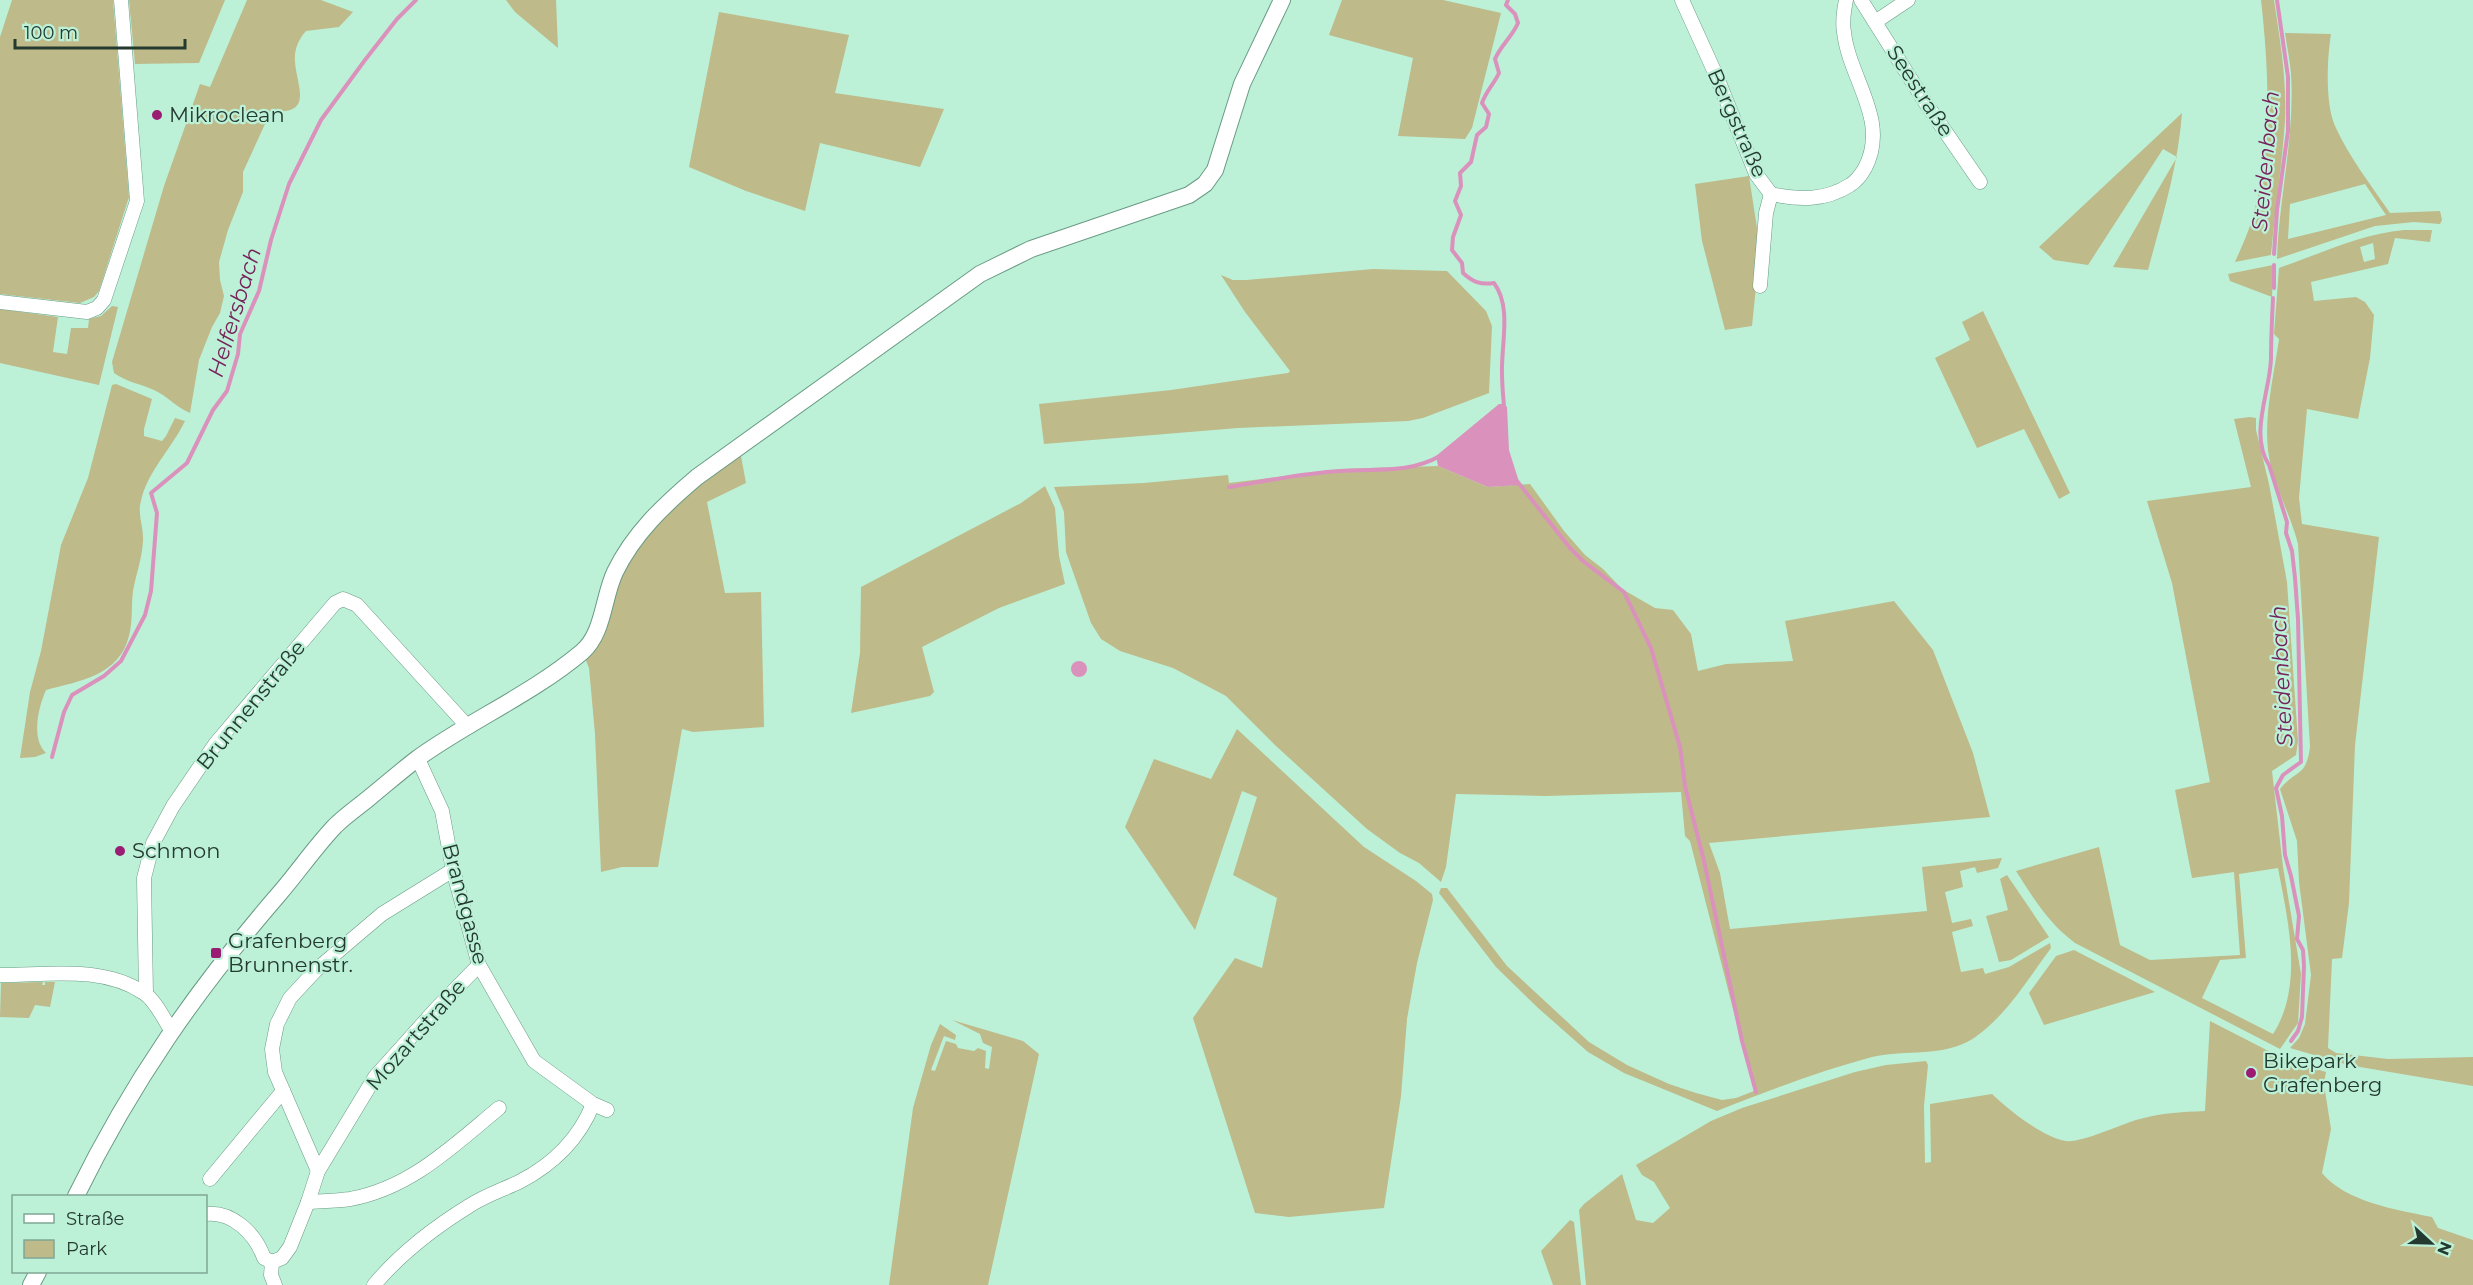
<svg xmlns="http://www.w3.org/2000/svg" width="2473" height="1285" font-family="Montserrat,sans-serif">
<style>
.green{fill:#beba89;fill-rule:evenodd}
.water{fill:#da92bc}
.lines{fill:none;stroke-linecap:round;stroke-linejoin:round}
.stream{stroke:#da92bc;stroke-width:4}
.minor-casing{stroke:#699b84;stroke-width:15}
.tertiary-casing{stroke:#699b84;stroke-width:18}
.minor{stroke:#fff;stroke-width:14}
.tertiary{stroke:#fff;stroke-width:16}
.poi-dot{fill:#9a1c73;stroke:#bcf1d8;stroke-width:2}
.labels{text-anchor:middle;stroke-width:4.5;stroke-linejoin:round;paint-order:stroke}
.street-label{font-size:21px;fill:#24392f;stroke:#bcf1d8}
.poi-label{font-size:21px;fill:#24392f;stroke:#bcf1d8;text-anchor:start}
.water-label{font-size:22px;font-style:italic;fill:#77235b;stroke:#bcf1d8}
</style>
<rect width="100%" height="100%" fill="#bcf1d8"/>
<g class="green">
<path d="M 12,0 L 113,0 L 129,197 L 99,291 L 94,297 L 80,303 L 0,294 L 0,37 Z"/>
<path d="M 129,0 L 225,0 L 199,63 L 135,64 Z"/>
<path d="M 247,0 L 321,0 L 353,12 L 339,27 L 306,31 C 298,40 294,50 295,62 C 297,87 314,115 271,111 L 243,172 L 243,192 L 228,230 L 219,262 L 220,280 L 224,296 L 220,313 L 212,327 L 199,360 L 190,413 C 176,407 167,396 154,390 C 141,384 126,382 114,373 L 112,362 L 164,186 L 200,84 L 210,87 Z"/>
<path d="M 506,0 L 556,0 L 558,48 L 515,12 Z"/>
<path d="M 1342,0 L 1443,0 L 1501,13 L 1472,128 L 1465,139 L 1398,136 L 1413,58 L 1329,35 Z"/>
<path d="M 2261,0 L 2274,0 C 2280,40 2287,80 2285,121 C 2282,165 2275,210 2271,255 L 2235,262 C 2241,248 2248,234 2252,219 C 2273,149 2269,72 2261,0 Z"/>
<path d="M 719,12 L 849,35 L 835,93 L 944,109 L 920,167 L 820,143 L 805,211 L 746,191 L 689,167 Z"/>
<path d="M 2285,33 L 2331,34 C 2327,59 2325,103 2335,126 C 2349,157 2371,185 2390,213 L 2440,211 L 2442,220 L 2440,224 L 2414,222 L 2375,226 L 2277,259 C 2279,197 2295,136 2291,74 C 2290,61 2287,47 2285,33 ZM 2365,184 L 2386,215 L 2288,239 L 2290,204 Z"/>
<path d="M 2182,113 C 2178,167 2162,218 2148,270 L 2113,267 L 2177,157 L 2163,149 L 2088,265 L 2054,260 L 2039,247 Z"/>
<path d="M 1749,176 L 1760,248 L 1752,326 L 1725,330 L 1702,241 L 1695,184 Z"/>
<path d="M 2404,230 L 2432,230 L 2430,242 L 2395,238 L 2388,264 L 2311,282 L 2314,301 L 2356,297 L 2365,302 L 2374,315 L 2370,358 L 2358,419 L 2307,409 L 2299,498 L 2302,524 L 2379,537 L 2355,745 L 2349,903 L 2342,958 L 2332,959 L 2328,1048 L 2336,1053 L 2388,1059 L 2473,1057 L 2473,1086 L 2348,1065 L 2290,1048 L 2299,1038 L 2305,1024 L 2311,975 L 2299,882 L 2297,841 L 2280,789 C 2296,769 2306,778 2310,747 L 2298,544 C 2290,512 2272,484 2268,450 C 2264,414 2274,375 2279,339 L 2274,334 L 2279,268 C 2320,254 2360,234 2404,230 ZM 2373,243 L 2375,259 L 2364,262 L 2360,247 Z"/>
<path d="M 2273,265 L 2272,297 L 2230,281 L 2228,274 Z"/>
<path d="M 1373,269 L 1447,271 L 1486,311 L 1492,326 L 1489,393 L 1423,418 L 1408,421 L 1238,428 L 1044,444 L 1039,404 L 1171,390 L 1288,373 L 1290,371 L 1245,312 L 1221,275 L 1233,280 L 1246,280 Z"/>
<path d="M 112,306 L 118,307 L 99,385 L 0,363 L 0,309 L 58,317 L 53,352 L 67,354 L 71,328 L 88,328 L 89,319 L 101,316 Z"/>
<path d="M 1983,311 L 2070,493 L 2059,499 L 2024,429 L 1977,448 L 1935,358 L 1970,340 L 1962,322 Z"/>
<path d="M 116,384 L 152,399 L 144,429 L 144,436 L 162,441 L 166,436 L 175,418 L 185,421 C 172,448 147,472 141,501 C 137,514 144,528 143,541 C 142,559 136,574 133,591 C 131,606 133,621 129,636 C 119,676 79,681 46,690 C 38,708 31,739 46,753 L 35,757 L 20,758 L 30,692 L 41,651 L 61,545 L 88,478 L 112,385 Z"/>
<path d="M 2250,417 L 2256,418 L 2256,430 L 2269,484 L 2287,582 L 2298,741 L 2296,755 L 2272,771 L 2283,867 L 2301,974 L 2298,1023 L 2280,1049 L 2075,943 C 2049,924 2033,898 2016,871 L 2099,847 L 2120,945 L 2150,960 L 2240,955 L 2234,872 L 2192,878 L 2175,790 L 2210,782 L 2172,583 L 2147,501 L 2251,487 L 2234,419 ZM 2278,868 C 2288,921 2304,986 2273,1034 L 2202,998 L 2220,960 L 2246,958 L 2239,874 Z"/>
<path d="M 741,456 L 746,483 L 707,502 L 725,593 L 761,592 L 764,727 L 693,732 L 682,729 L 658,867 L 622,867 L 601,872 L 595,734 L 589,668 L 585,658 C 605,613 622,562 655,525 C 679,497 712,477 741,456 Z"/>
<path d="M 1438,466 L 1488,487 L 1530,484 L 1564,531 L 1585,555 L 1603,569 L 1622,589 L 1655,608 L 1673,610 L 1691,634 L 1698,671 L 1726,664 L 1793,661 L 1785,621 L 1894,601 L 1933,650 L 1973,753 L 1990,817 L 1709,843 L 1720,873 L 1730,929 L 1927,911 L 1922,867 L 2002,858 L 1998,868 L 1977,873 L 1975,867 L 1960,871 L 1963,887 L 1945,892 L 1952,923 L 1971,919 L 1973,926 L 1952,932 L 1961,972 L 1983,968 L 1985,974 L 2009,967 L 2050,943 L 2051,948 C 2028,979 2006,1016 1974,1038 C 1943,1058 1906,1049 1872,1057 C 1820,1071 1767,1091 1717,1111 L 1624,1073 L 1588,1052 L 1537,1007 L 1496,967 L 1439,893 L 1441,888 L 1447,888 L 1507,966 L 1589,1042 L 1627,1065 L 1669,1084 L 1696,1093 L 1722,1100 L 1736,1098 L 1754,1091 L 1690,841 L 1685,836 L 1681,792 L 1546,796 L 1456,794 L 1446,867 L 1441,882 L 1419,863 L 1400,853 L 1367,829 L 1276,746 L 1226,696 L 1173,668 L 1120,651 L 1101,639 L 1091,623 L 1066,552 L 1064,512 L 1054,487 L 1144,483 L 1228,475 L 1229,483 L 1341,469 Z"/>
<path d="M 1045,486 L 1055,508 L 1059,556 L 1065,584 L 999,608 L 922,647 L 934,692 L 930,696 L 851,713 L 860,653 L 861,587 L 1021,503 Z"/>
<path d="M 1237,729 L 1364,847 L 1416,881 L 1432,894 L 1433,900 L 1417,963 L 1407,1019 L 1401,1096 L 1384,1208 L 1289,1217 L 1255,1213 L 1193,1018 L 1235,958 L 1262,968 L 1277,898 L 1233,875 L 1257,797 L 1242,791 L 1195,930 L 1125,827 L 1154,759 L 1211,779 Z"/>
<path d="M 2007,875 L 2049,937 L 2011,960 L 1999,962 L 1986,916 L 2008,910 L 2000,879 Z"/>
<path d="M 2074,950 L 2155,992 L 2044,1025 L 2029,993 L 2056,956 Z"/>
<path d="M 43,982 L 42,985 L 45,985 L 45,982 L 55,982 L 50,1007 L 35,1005 L 29,1018 L 0,1017 L 1,983 Z"/>
<path d="M 952,1020 L 1023,1041 L 1039,1054 L 988,1285 L 889,1285 L 913,1108 L 931,1045 L 940,1024 L 956,1035 L 955,1040 L 944,1036 L 931,1070 L 935,1071 L 946,1041 L 956,1044 L 958,1048 L 974,1051 L 978,1048 L 986,1051 L 985,1068 L 989,1069 L 992,1047 L 983,1043 L 980,1034 Z"/>
<path d="M 2210,1021 L 2288,1061 L 2326,1072 L 2323,1087 L 2325,1091 L 2331,1129 L 2322,1173 C 2346,1202 2397,1210 2432,1217 L 2438,1228 L 2473,1240 L 2473,1285 L 1586,1285 L 1579,1210 L 1584,1204 L 1622,1174 L 1636,1220 L 1653,1223 L 1670,1208 L 1654,1182 L 1642,1175 L 1636,1165 L 1711,1121 L 1742,1108 L 1855,1072 L 1886,1065 L 1926,1061 L 1928,1065 L 1924,1106 L 1925,1163 L 1931,1162 L 1930,1104 L 1992,1094 C 2009,1110 2042,1137 2066,1141 C 2081,1143 2120,1125 2136,1120 C 2160,1113 2181,1112 2205,1111 Z"/>
<path d="M 1570,1220 L 1574,1222 L 1581,1285 L 1553,1285 L 1541,1251 Z"/>
</g>
<g class="water">
<path d="M 1499,404 L 1504,404 L 1507,407 L 1509,450 L 1520,485 L 1488,487 L 1438,466 L 1436,456 Z"/>
<circle cx="1079" cy="669" r="8"/>
</g>
<g class="lines">
<g class="stream">
<path d="M 2274,254 L 2277,210 L 2288,131 L 2288,77 L 2277,0"/>
<path d="M 2274,288 L 2274,265"/>
<path d="M 2273,298 C 2272,319 2271,338 2271,359 C 2270,392 2249,434 2269,465 L 2287,522 L 2286,533 L 2292,551 L 2295,578 L 2298,619 L 2301,762 L 2283,775 L 2276,788 L 2282,816 L 2285,855 L 2291,876 L 2299,916 L 2297,939 L 2303,950 L 2304,966 L 2302,1017 L 2298,1031 L 2291,1041"/>
<path d="M 1504,406 C 1503,395 1502,384 1502,373 C 1501,345 1512,307 1494,283 C 1480,285 1473,282 1463,273 L 1462,263 L 1452,250 L 1453,237 L 1461,215 L 1455,201 L 1461,186 L 1460,173 L 1471,162 L 1477,135 L 1486,127 L 1489,114 L 1482,103 C 1486,91 1494,84 1499,73 L 1495,59 C 1501,45 1512,37 1518,23 L 1515,14 L 1506,5 L 1508,0"/>
<path d="M 1517,481 L 1570,548 L 1583,561 L 1624,592 L 1651,648 L 1680,747 L 1685,786 L 1704,861 L 1742,1041 L 1756,1092"/>
<path d="M 1229,487 C 1266,481 1303,473 1340,471 C 1376,468 1408,474 1440,456"/>
<path d="M 52,757 L 64,712 L 72,695 L 104,676 L 121,661 L 145,615 L 151,591 L 157,513 L 151,493 L 187,463 L 213,410 L 227,391 L 238,354 L 240,334 L 259,291 L 271,240 L 289,184 L 321,120 L 365,60 L 397,19 L 416,0"/>
</g>
<defs>
<g id="minor">
<path d="M 1682,0 L 1716,75 L 1756,174 L 1771,194"/>
<path d="M 1861,0 L 1927,105 L 1980,182"/>
<path d="M 1875,22 L 1908,0"/>
<path d="M 1771,194 C 1799,200 1825,201 1850,185 C 1857,181 1861,175 1865,168 C 1890,120 1849,79 1844,32 C 1842,22 1844,10 1846,0"/>
<path d="M 1760,286 L 1766,213 L 1771,194"/>
<path d="M 0,302 L 87,312 L 97,308 L 104,300 L 137,201 L 121,0"/>
<path d="M 418,759 L 442,811 L 453,870 L 479,965 L 534,1061 L 593,1104 L 607,1110"/>
<path d="M 0,975 C 48,975 102,965 144,993 C 155,1000 164,1019 171,1030"/>
<path d="M 146,994 L 144,878 L 153,843 L 173,806 L 216,743 L 335,603 L 343,599 L 357,605 L 468,727"/>
<path d="M 318,1171 L 275,1072 L 272,1049 L 277,1024 L 290,998 L 316,970 L 382,914 L 453,870"/>
<path d="M 210,1179 L 283,1091"/>
<path d="M 308,1202 C 322,1201 337,1201 350,1199 C 411,1188 454,1145 499,1108"/>
<path d="M 206,1214 C 232,1211 255,1233 264,1258 L 272,1262"/>
<path d="M 272,1262 L 282,1258 L 290,1247 L 308,1202 L 318,1171 L 375,1077 L 436,1009 L 479,965"/>
<path d="M 272,1262 L 271,1275 L 275,1285"/>
<path d="M 374,1285 C 400,1254 435,1227 469,1206 C 484,1196 502,1190 519,1182 C 552,1165 579,1139 593,1104"/>
</g>
<g id="tertiary">
<path d="M 76,1196 C 132,1082 196,990 279,894 C 298,872 315,847 335,826 C 345,816 358,807 369,798 C 385,785 401,771 418,758 C 471,720 532,694 582,652 C 604,633 603,597 615,572 C 634,533 664,505 697,477 L 980,274 L 1031,249 L 1189,195 L 1205,184 L 1215,170 L 1242,84 L 1282,0"/>
<path d="M 31,1285 L 38,1272"/>
</g>
</defs>
<use href="#minor" class="minor-casing"/>
<use href="#tertiary" class="tertiary-casing"/>
<use href="#minor" class="minor"/>
<use href="#tertiary" class="tertiary"/>
</g>
<g class="poi-dot">
<circle cx="157" cy="115" r="6"/>
<circle cx="120" cy="851" r="6"/>
<rect x="210" y="947" width="12" height="12" rx="3"/>
<circle cx="2251" cy="1073" r="6"/>
</g>
<g class="labels">
<g class="street-label">
<text transform="translate(1920 91) rotate(57)" y="7">Seestraße</text>
<text transform="translate(1737 123) rotate(66)" y="7">Bergstraße</text>
<text transform="translate(251 705) rotate(-51)" y="7">Brunnenstraße</text>
<text transform="translate(465 904) rotate(75)" y="7">Brandgasse</text>
<text transform="translate(416 1035) rotate(-49)" y="7">Mozartstraße</text>
</g>
<g class="poi-label">
<text x="169" y="122">Mikroclean</text>
<text x="132" y="858">Schmon</text>
<text x="228" y="948">Grafenberg<tspan x="228" dy="24">Brunnenstr.</tspan></text>
<text x="2263" y="1068">Bikepark<tspan x="2263" dy="24">Grafenberg</tspan></text>
</g>
<g class="water-label">
<text transform="translate(2265 161) rotate(-85)" y="8">Steidenbach</text>
<text transform="translate(234 312) rotate(-73)" y="8">Helfersbach</text>
<text transform="translate(2281 676) rotate(-93)" y="8">Steidenbach</text>
</g>
</g>
<rect x="12" y="1195" width="195" height="78" fill="#bcf1d8" stroke="#7fa794" stroke-width="1.5"/>
<rect x="24" y="1214" width="30" height="9" fill="#ffffff" stroke="#7fa794" stroke-width="1.5"/>
<text x="66" y="1225" font-size="18" fill="#24392f">Straße</text>
<rect x="24" y="1240" width="30" height="18" fill="#beba89" stroke="#7fa794" stroke-width="1.5"/>
<text x="66" y="1255" font-size="18" fill="#24392f">Park</text>
<g transform="translate(2431 1243) rotate(112)" stroke="#bcf1d8" stroke-width="4.5" paint-order="stroke">
<path d="M0-4.5L10 22L0 15L-10 22Z" fill="#24392f"/>
<text y="-9" font-size="16" font-weight="bold" text-anchor="middle" fill="#24392f">N</text>
</g>
<path d="M15 39v9h170v-9" fill="none" stroke="#24392f" stroke-width="3"/>
<text x="24" y="39" font-size="18" fill="#24392f" stroke="#bcf1d8" stroke-width="4.5" paint-order="stroke">100 m</text>
</svg>
